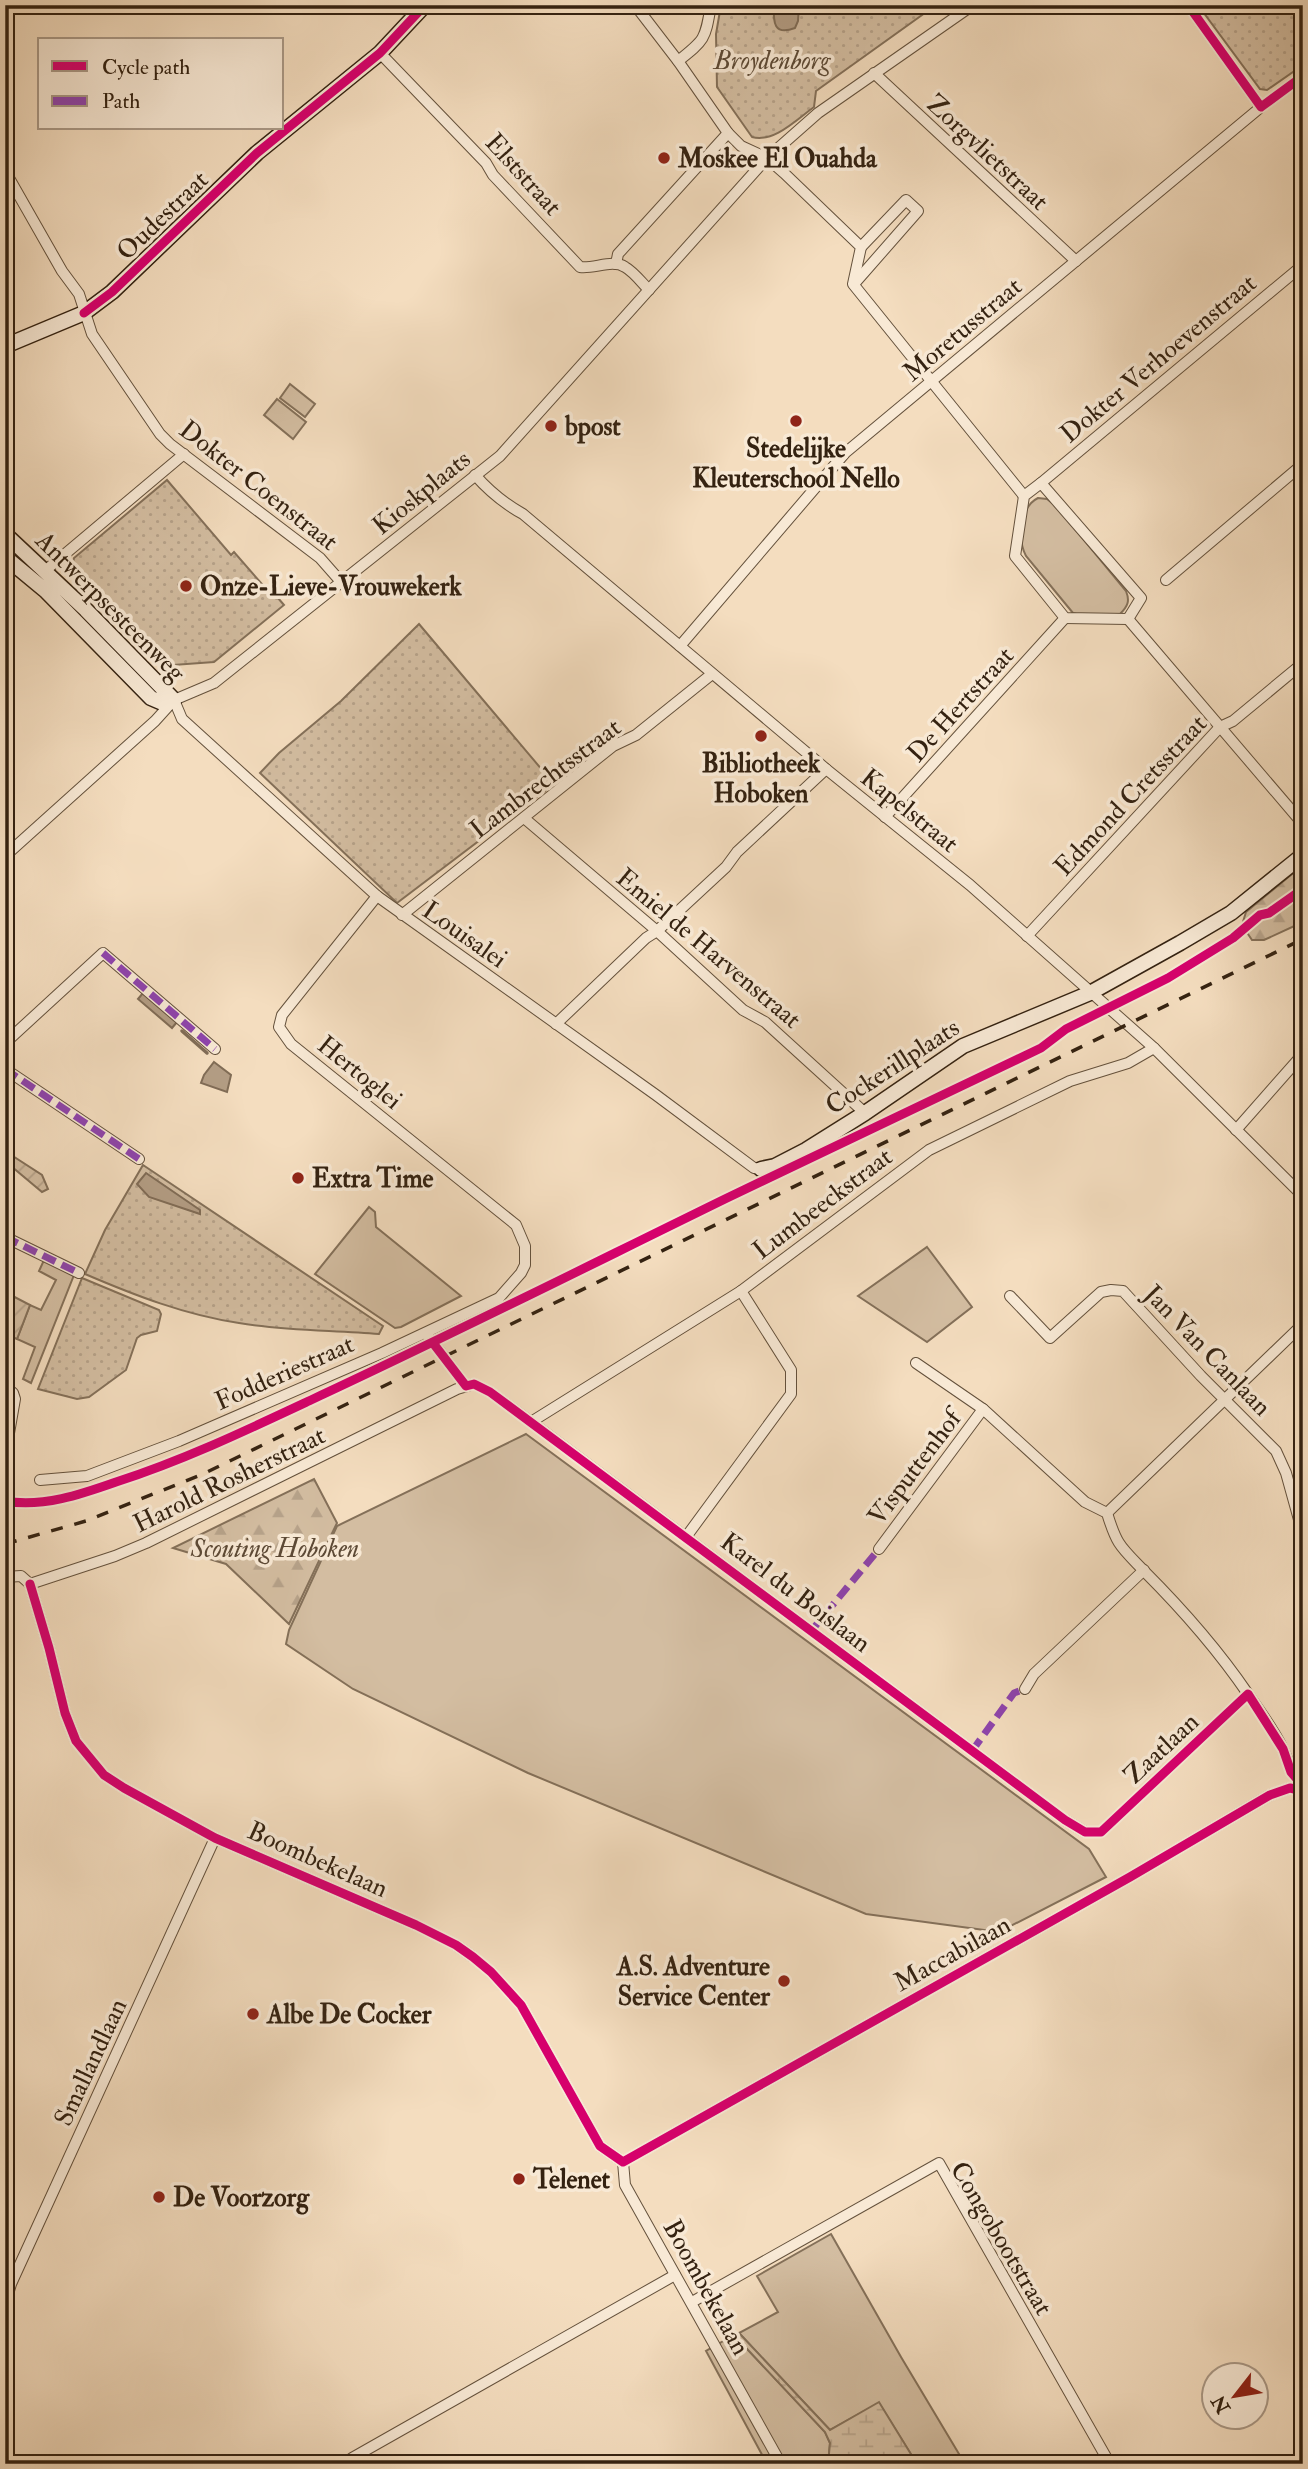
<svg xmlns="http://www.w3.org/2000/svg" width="1308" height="2469" font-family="'IM FELL Double Pica',serif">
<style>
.grass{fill:#d3bda1;stroke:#847059;stroke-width:2}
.forest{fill:url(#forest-firs);stroke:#847059;stroke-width:2}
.wetland{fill:url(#wetland-marsh);stroke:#847059;stroke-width:2}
.park{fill:url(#park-dots);stroke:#847059;stroke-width:2}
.garden{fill:url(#garden-furrows);stroke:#847059;stroke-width:2}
.water{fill:#b39d84;stroke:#806c56;stroke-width:2}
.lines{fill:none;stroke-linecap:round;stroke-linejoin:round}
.stream{stroke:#806c56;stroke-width:3.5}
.street-casing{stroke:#64513c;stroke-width:12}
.secondary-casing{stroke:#342211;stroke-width:17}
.street{stroke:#f8e9d5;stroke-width:10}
.secondary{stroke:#f8e9d5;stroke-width:14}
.rail{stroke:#342211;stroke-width:3.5;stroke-dasharray:12 12;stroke-linecap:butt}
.quiet{stroke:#8e44ad;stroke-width:7;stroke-dasharray:14 7;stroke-linecap:butt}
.cycleway-casing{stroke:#f8e9d5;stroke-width:13}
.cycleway{stroke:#d6006c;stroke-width:9}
.poi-dot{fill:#8f2418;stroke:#f8e9d5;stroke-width:2.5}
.labels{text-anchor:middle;stroke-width:7;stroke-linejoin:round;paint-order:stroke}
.park-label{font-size:26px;font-style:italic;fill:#5c4935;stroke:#f8e9d5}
.street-label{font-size:26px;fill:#342211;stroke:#f8e9d5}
.poi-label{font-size:26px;font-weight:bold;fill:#342211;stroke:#f8e9d5;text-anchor:start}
</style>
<defs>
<pattern id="forest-firs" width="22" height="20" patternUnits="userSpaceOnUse" patternTransform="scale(1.75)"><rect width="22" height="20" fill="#d3bda1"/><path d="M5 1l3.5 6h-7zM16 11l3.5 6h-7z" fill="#b6a28a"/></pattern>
<pattern id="wetland-marsh" width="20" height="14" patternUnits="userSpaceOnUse" patternTransform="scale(1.75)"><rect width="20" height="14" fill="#d3bda1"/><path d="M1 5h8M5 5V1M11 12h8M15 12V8" fill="none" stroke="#b6a28a"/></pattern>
<pattern id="park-dots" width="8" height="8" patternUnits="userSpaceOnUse" patternTransform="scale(1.75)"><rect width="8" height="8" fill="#d3bda1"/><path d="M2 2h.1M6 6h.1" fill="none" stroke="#b6a28a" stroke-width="1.8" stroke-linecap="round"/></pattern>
<pattern id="garden-furrows" width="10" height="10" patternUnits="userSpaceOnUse" patternTransform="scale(1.75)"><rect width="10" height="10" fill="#d3bda1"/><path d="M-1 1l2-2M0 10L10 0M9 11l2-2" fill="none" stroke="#b6a28a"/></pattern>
</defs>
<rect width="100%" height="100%" fill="#f4ddbf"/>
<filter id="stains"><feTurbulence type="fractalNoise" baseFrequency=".00286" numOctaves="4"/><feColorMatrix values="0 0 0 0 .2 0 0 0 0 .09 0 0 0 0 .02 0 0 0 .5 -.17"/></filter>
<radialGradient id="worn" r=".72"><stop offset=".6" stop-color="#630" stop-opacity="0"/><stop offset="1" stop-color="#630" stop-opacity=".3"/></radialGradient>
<g class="grass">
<path d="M 290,384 L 315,404 L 305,417 L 280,398 Z"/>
<path d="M 277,399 L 306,422 L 293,439 L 264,415 Z"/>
<path d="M 1038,498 L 1047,499 L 1056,506 L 1126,591 C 1130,601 1128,606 1120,614 L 1084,616 L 1073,613 L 1026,556 C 1017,539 1020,507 1038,498 Z"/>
<path d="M 369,1207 L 375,1212 L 376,1227 L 461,1296 L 401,1327 L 395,1328 L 315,1274 Z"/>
<path d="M 927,1247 L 972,1307 L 927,1342 L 858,1296 Z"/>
<path d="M 44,1260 L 74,1275 L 31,1383 L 23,1379 L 35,1347 L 17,1339 L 30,1305 L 41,1310 L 56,1280 L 39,1271 Z"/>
<path d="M 526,1434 L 1089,1849 L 1106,1877 L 999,1932 L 866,1914 L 528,1773 L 353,1689 L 286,1644 L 289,1630 L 337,1526 Z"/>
<path d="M 831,2234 L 901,2357 L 965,2464 L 917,2464 L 879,2403 L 830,2430 L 739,2333 L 778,2312 L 757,2276 Z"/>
<path d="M 734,2335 L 825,2432 L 830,2443 L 828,2464 L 767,2464 L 706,2351 Z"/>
</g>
<g class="forest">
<path d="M 1303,865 L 1303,922 L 1264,940 L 1252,940 L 1242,925 L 1246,912 Z"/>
<path d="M 314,1479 L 337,1523 L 289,1624 L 226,1564 L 173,1548 Z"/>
</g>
<path class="wetland" d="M 739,2333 L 830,2430 L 879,2402 L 917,2464 L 828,2464 L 830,2443 L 825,2432 L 734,2335 Z"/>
<g class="park">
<path d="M 721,5 L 936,5 L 816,91 L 814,107 C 796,120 774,143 752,137 L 717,87 L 716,34 Z"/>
<path d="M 1198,5 L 1303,5 L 1303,65 L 1267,90 L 1260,89 Z"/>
<path d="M 167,480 L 231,555 L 234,552 L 268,591 L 271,590 L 284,605 L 214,662 L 173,665 L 170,663 L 75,572 L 72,566 L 74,558 Z"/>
<path d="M 419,624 L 554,784 L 397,903 L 260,773 L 279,753 L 341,701 Z"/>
<path d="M 143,1165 L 383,1326 L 379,1334 C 332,1330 285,1331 239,1323 C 185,1315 134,1295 85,1274 L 105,1230 Z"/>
<path d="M 82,1278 L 159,1310 L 161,1314 L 157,1331 L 141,1335 L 137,1338 L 126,1370 L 89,1397 L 77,1399 L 38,1389 Z"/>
</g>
<g class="garden">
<path d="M 5,1151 L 42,1175 L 48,1189 L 42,1192 L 5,1161 Z"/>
<path d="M 5,1292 L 30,1305 L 17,1339 L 5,1334 Z"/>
</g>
<g class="water">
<path d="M 774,5 L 799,5 L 798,21 L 795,28 C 774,36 773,23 774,5 Z"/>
<path d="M 143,993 L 177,1022 L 172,1028 L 138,999 Z"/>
<path d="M 214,1062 L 231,1075 L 227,1092 L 201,1083 L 204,1075 Z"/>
<path d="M 146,1173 L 200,1210 L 200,1214 L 149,1197 L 137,1184 Z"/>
</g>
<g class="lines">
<path class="stream" d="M 182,1031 L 207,1053"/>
<defs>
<g id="street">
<path d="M 635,5 L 678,61 L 728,133 L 741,146 L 767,158 L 784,173 L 861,247 L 853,284 L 1024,496"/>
<path d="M 1188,5 L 1261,107"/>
<path d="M 380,53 L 486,163 L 493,175 L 580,267 C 594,269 613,259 625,267 C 634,272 642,283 649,290"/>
<path d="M 678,61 C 706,39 705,39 711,5"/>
<path d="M 874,73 L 1076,261"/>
<path d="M 5,171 L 62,271 L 79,294 L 92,334 L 160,434 L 170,444 L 320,558 L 342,583"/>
<path d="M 616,264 L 618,254 L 728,133"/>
<path d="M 854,284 L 918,211 L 906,200 L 861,247"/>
<path d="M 475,475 C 489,491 505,504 523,514 L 826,769 L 970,885 L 1154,1048 L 1303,1196"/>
<path d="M 1041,483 L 1141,598 L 1128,619 L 1065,618 L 1015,556 L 1024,496 Z"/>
<path d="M 1041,483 L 1303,265"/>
<path d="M 46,570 L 184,454"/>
<path d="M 1166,580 L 1303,464"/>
<path d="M 1128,619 L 1303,824"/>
<path d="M 680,646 L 845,453 L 1261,107 L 1303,76"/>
<path d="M 174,700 L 182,719 L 377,896 L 656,1095 L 754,1168 L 761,1169"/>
<path d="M 885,817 L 1065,618"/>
<path d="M 524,818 L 657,931 L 743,1010 L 765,1022 L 865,1113"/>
<path d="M 5,856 L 155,721 L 174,700 L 214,683 L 500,456 L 767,158 L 818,113 L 973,5"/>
<path d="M 402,915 L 613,746 L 636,735 L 712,674"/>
<path d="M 1027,936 L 1220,727 L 1233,721 L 1303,663"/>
<path d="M 556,1024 L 646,938 L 657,931 L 726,867 L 737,852 L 826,769"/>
<path d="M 5,1043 L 103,953 L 215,1049"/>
<path d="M 5,1069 L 139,1159"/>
<path d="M 1236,1130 L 1303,1054"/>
<path d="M 5,1237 L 79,1273"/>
<path d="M 1010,1296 L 1050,1338 L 1101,1292 L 1111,1290 L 1123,1291 L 1201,1376 L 1276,1451 L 1286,1473 L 1303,1534"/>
<path d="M 426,1333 L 466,1386"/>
<path d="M 916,1363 L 983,1409 L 1085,1502 L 1107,1513 C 1117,1546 1121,1547 1144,1571 C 1182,1609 1218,1650 1248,1694 C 1260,1711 1274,1730 1283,1749 C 1290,1765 1291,1773 1303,1786"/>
<path d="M 5,1386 L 13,1393 L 15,1399 L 5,1456"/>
<path d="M 531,1422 L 741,1291 L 929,1150 L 1070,1081 L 1128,1063 L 1154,1048"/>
<path d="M 40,1480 L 87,1476 L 179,1441 L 382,1353 L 499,1298 L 521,1273 L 525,1265 L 525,1246 L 516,1225 L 291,1044 L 279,1027 L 282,1015 L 377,896"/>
<path d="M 1107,1513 L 1303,1324"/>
<path d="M 686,1537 L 791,1394 L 791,1370 L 741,1291"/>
<path d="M 879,1549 L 983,1409"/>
<path d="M 5,1577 L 21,1576 L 30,1584"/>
<path d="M 30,1584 L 115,1556 L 146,1543 L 457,1389 L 474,1384 L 490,1392 L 531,1422 L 1065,1820 L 1085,1832 L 1101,1832 L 1248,1694"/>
<path d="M 30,1584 L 49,1648 L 65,1713 L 76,1741 L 104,1775 L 124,1788 L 215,1838 L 416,1925 L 456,1945 L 473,1957 L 491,1972 L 521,2005 L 600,2146 L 623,2162"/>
<path d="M 1025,1689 L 1034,1674 L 1144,1570"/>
<path d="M 623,2162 L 1130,1877 L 1270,1795 L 1290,1788 L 1303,1791"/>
<path d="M 623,2162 L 625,2185 L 781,2464"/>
<path d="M 692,2302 L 939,2163 L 1110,2464"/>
<path d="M 5,2304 L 11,2284 L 215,1838"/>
<path d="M 349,2464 L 352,2458 L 675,2275"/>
</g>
<g id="secondary">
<path d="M 5,346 L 84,313 L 112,292 L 257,153 L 380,53 L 425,5"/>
<path d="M 5,534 L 86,610 L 174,700 L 165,704 L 151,698 L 46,591 L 5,557"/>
<path d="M 761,1169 L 775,1166 L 806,1150 L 865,1113 L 963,1046 L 1090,993 L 1180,943 L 1231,913 L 1303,855"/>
</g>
</defs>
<use href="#street" class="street-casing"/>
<use href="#secondary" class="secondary-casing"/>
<use href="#street" class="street"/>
<use href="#secondary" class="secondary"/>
<path class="rail" d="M 5,1544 L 86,1521 L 203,1474 L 1303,939"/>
<g class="quiet">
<path d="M 103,953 L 215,1049"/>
<path d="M 5,1069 L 139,1159"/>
<path d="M 5,1237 L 79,1273"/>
<path d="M 812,1630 L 879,1549"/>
<path d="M 972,1751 L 1014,1693 L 1025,1689"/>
</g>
<defs>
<g id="cycleway">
<path d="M 1188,5 L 1261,107 L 1303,76"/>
<path d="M 84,313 L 112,292 L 257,153 L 380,53 L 425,5"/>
<path d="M 433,1343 L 466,1386 L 474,1384 L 490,1392 L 1065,1820 L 1085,1832 L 1101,1832 L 1248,1694 L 1283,1749 L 1291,1772 L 1303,1786"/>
<path d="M 5,1501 C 42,1508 82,1494 116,1482 C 184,1460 247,1430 311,1400 C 451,1335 588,1266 727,1198 C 831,1148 936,1098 1041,1048 L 1066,1029 L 1168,978 L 1233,938 L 1260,915 L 1269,913 L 1303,889"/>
<path d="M 30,1584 L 49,1648 L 65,1713 L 76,1741 L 104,1775 L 124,1788 L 215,1838 L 416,1925 L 456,1945 L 473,1957 L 491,1972 L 521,2005 L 600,2146 L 623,2162 L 1130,1877 L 1270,1795 L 1290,1788 L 1303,1791"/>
</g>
</defs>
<use href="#cycleway" class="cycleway-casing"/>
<use href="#cycleway" class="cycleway"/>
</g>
<g class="poi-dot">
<circle cx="664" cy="158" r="7"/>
<circle cx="796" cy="421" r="7"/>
<circle cx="551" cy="426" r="7"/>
<circle cx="186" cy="586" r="7"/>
<circle cx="761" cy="736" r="7"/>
<circle cx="298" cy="1178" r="7"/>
<circle cx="784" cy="1981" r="7"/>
<circle cx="253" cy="2014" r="7"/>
<circle cx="519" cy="2179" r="7"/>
<circle cx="159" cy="2197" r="7"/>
</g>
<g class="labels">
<g class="park-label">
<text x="772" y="69">Broydenborg</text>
<text x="275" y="1557">Scouting Hoboken</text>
</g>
<g class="street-label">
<text transform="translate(988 152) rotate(43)" y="9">Zorgvlietstraat</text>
<text transform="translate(524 174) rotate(48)" y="9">Elststraat</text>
<text transform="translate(162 215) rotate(-44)" y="9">Oudestraat</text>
<text transform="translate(962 329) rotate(-40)" y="9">Moretusstraat</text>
<text transform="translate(1158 358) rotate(-40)" y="9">Dokter Verhoevenstraat</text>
<text transform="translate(259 485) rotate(38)" y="9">Dokter Coenstraat</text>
<text transform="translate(421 492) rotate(-39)" y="9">Kioskplaats</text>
<text transform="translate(111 606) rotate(45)" y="9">Antwerpsesteenweg</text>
<text transform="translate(960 704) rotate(-48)" y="9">De Hertstraat</text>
<text transform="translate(545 778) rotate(-37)" y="9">Lambrechtsstraat</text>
<text transform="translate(1130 795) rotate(-47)" y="9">Edmond Cretsstraat</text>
<text transform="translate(910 810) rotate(39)" y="9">Kapelstraat</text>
<text transform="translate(465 934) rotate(35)" y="9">Louisalei</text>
<text transform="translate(709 948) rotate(40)" y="9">Emiel de Harvenstraat</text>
<text transform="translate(892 1066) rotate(-33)" y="9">Cockerillplaats</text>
<text transform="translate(360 1072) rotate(39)" y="9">Hertoglei</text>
<text transform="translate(822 1203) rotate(-37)" y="9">Lumbeeckstraat</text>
<text transform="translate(1208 1350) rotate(46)" y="9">Jan Van Canlaan</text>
<text transform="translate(284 1372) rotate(-24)" y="9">Fodderiestraat</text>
<text transform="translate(914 1467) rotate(-53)" y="9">Visputtenhof</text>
<text transform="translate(229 1479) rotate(-26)" y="9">Harold Rosherstraat</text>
<text transform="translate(796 1592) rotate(37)" y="9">Karel du Boislaan</text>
<text transform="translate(1161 1748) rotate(-43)" y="9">Zaatlaan</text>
<text transform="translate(318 1859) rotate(24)" y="9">Boombekelaan</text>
<text transform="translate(952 1953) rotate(-29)" y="9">Maccabilaan</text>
<text transform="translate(90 2062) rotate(-65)" y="9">Smallandlaan</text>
<text transform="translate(1002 2238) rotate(59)" y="9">Congobootstraat</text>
<text transform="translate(707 2287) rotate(61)" y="9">Boombekelaan</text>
</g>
<g class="poi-label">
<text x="678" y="167">Moskee El Ouahda</text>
<text x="565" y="435">bpost</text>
<text x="796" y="457" text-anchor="middle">Stedelijke<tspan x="796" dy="30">Kleuterschool Nello</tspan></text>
<text x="200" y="595">Onze-Lieve-Vrouwekerk</text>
<text x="761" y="772" text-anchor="middle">Bibliotheek<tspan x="761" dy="30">Hoboken</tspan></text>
<text x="312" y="1187">Extra Time</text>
<text x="770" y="1975" text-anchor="end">A.S. Adventure<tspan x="770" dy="30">Service Center</tspan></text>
<text x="267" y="2023">Albe De Cocker</text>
<text x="533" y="2188">Telenet</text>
<text x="173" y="2206">De Voorzorg</text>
</g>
</g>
<rect width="1308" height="2469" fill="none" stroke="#f4ddbf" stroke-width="28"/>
<rect x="7" y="7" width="1294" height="2455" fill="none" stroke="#342211" stroke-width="3.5"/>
<rect x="14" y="14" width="1280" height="2441" fill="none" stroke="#342211" stroke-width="2"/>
<rect x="38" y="38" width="245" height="91" fill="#f8e9d5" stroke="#aa9987" stroke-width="2"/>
<rect x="52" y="61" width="35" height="10" fill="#d6006c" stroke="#aa9987" stroke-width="2"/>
<text x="102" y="74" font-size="21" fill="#342211">Cycle path</text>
<rect x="52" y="96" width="35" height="10" fill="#8e44ad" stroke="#aa9987" stroke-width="2"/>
<text x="102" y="108" font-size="21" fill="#342211">Path</text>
<g transform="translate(1235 2396) rotate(239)"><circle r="33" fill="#f8e9d5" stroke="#aa9987" stroke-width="2"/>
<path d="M0-5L12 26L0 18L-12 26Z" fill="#8f2418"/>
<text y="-10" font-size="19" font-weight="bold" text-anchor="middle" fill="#342211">N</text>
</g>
<rect width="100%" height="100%" filter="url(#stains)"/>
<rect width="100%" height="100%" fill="url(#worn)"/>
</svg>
